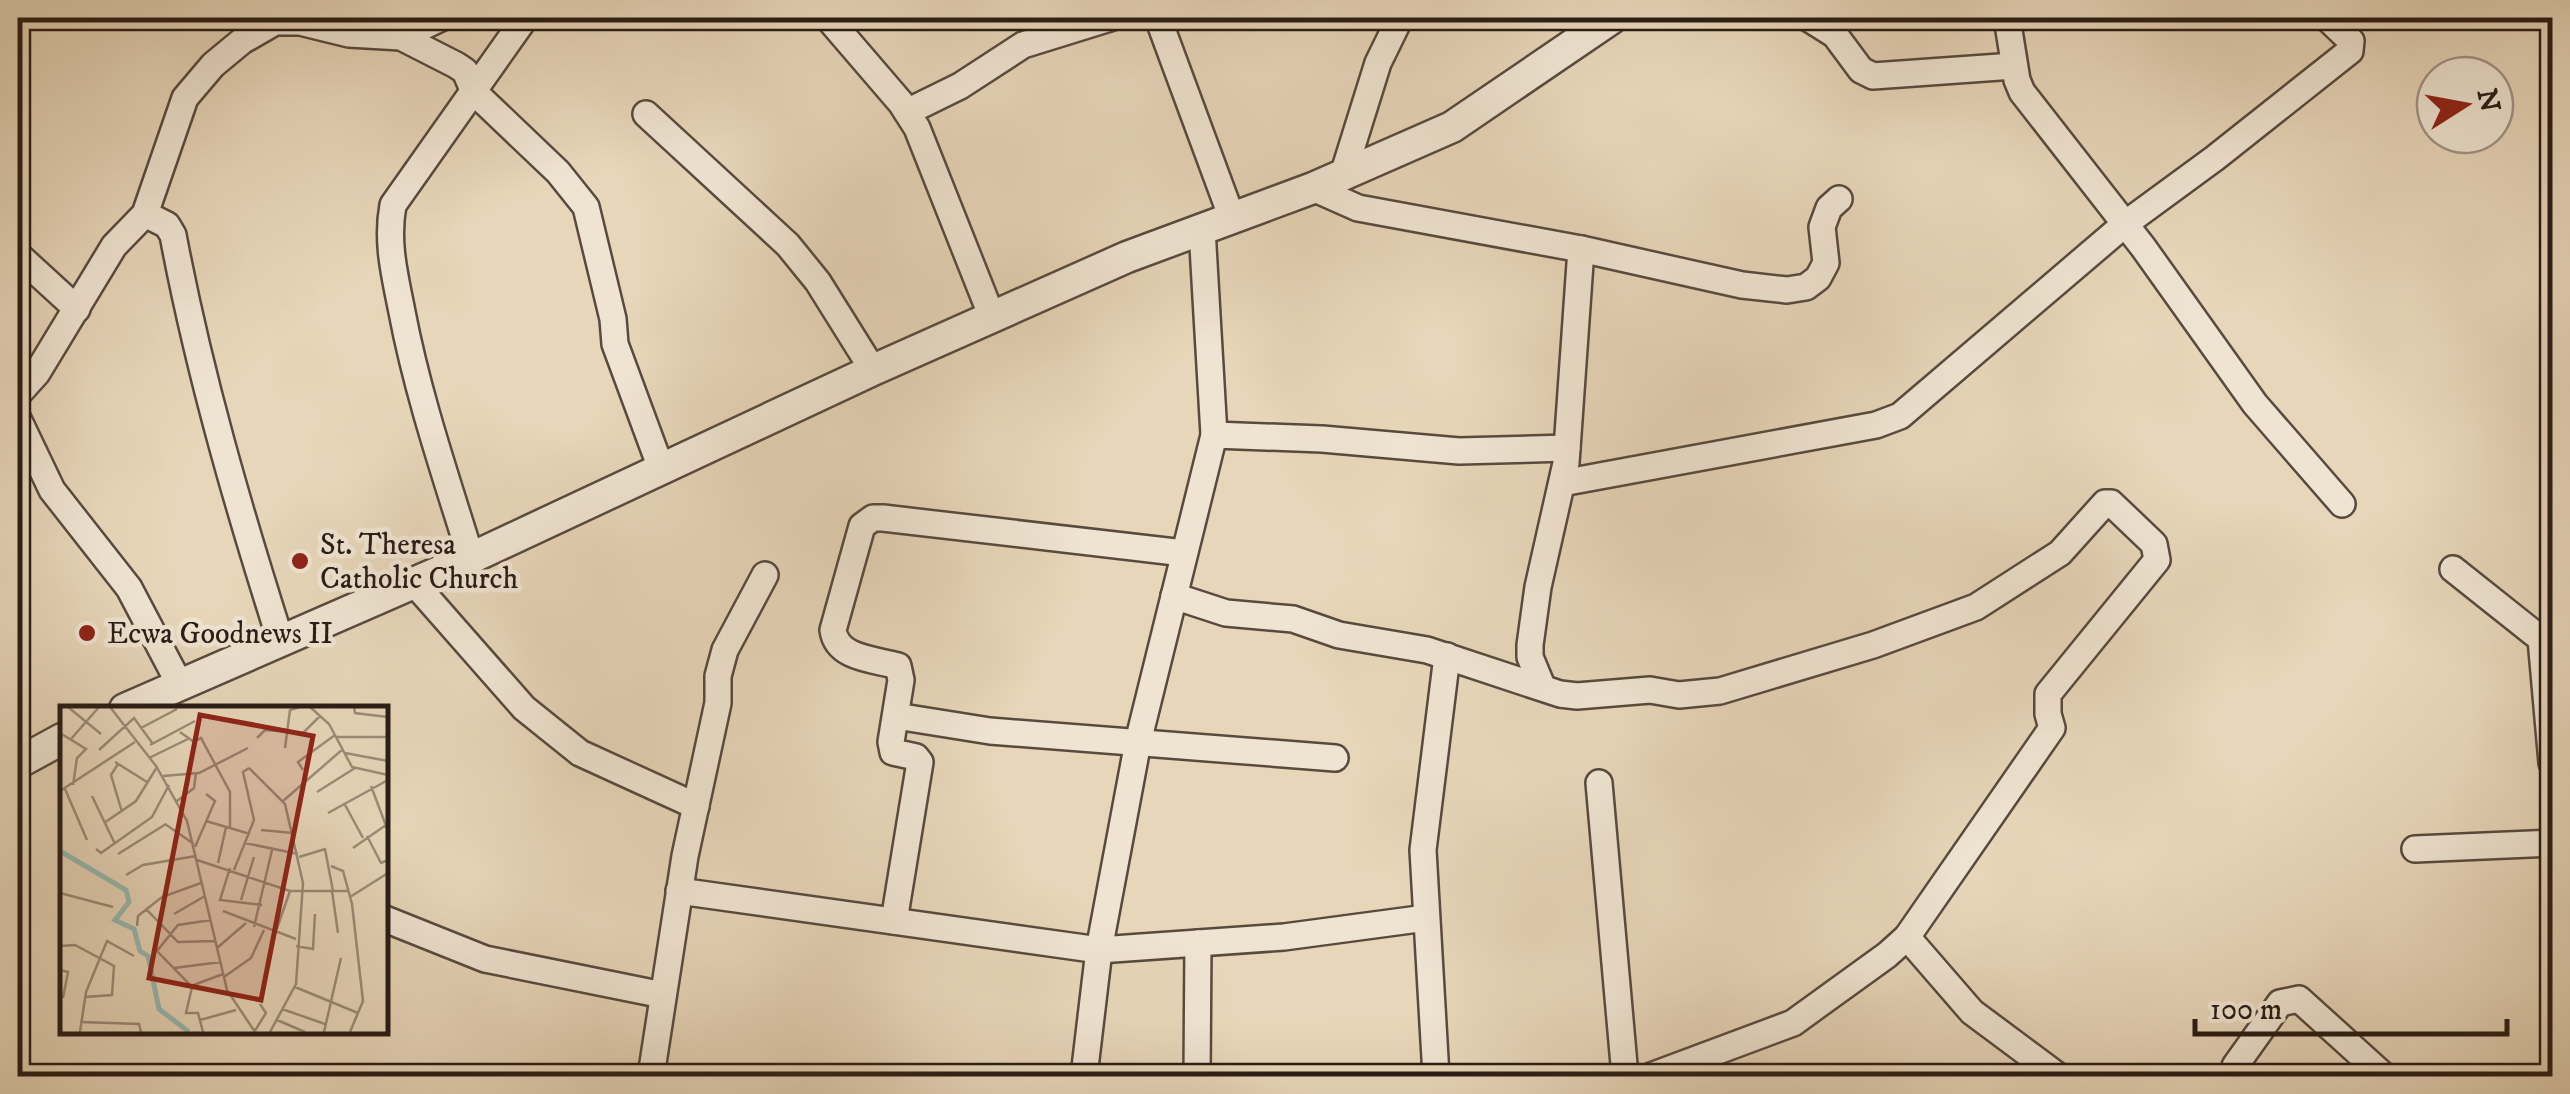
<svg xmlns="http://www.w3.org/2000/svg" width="2570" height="1094" font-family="'IM FELL DW Pica',serif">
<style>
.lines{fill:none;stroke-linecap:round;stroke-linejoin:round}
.minor-casing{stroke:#584a3f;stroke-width:30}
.tertiary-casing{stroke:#584a3f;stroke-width:35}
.minor{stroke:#efe4d2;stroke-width:25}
.tertiary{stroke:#efe4d2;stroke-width:30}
.poi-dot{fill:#8f2418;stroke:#efe4d2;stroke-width:4}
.labels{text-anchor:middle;stroke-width:9;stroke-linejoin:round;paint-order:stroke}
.poi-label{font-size:30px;fill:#291c16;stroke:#efe4d2;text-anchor:start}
.inset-river{fill:none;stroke:#97b9b1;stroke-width:5}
.inset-road{fill:none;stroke:#9b8c78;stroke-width:2.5}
.view{fill:#8f2418;fill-opacity:0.15;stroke:#8f2418;stroke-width:5}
.inset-edge{fill:none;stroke:#291c16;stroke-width:5}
</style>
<rect width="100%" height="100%" fill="#e7d6b9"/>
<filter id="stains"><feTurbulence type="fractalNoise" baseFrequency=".002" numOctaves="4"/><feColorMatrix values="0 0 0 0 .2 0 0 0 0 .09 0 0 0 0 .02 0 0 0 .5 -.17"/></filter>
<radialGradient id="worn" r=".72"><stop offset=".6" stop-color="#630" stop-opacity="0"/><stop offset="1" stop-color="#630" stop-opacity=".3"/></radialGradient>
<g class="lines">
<defs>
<g id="minor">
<path d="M 828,18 L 901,103 L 917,128 L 992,317"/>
<path d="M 1158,18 L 1232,218"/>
<path d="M 1808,18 L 1835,35 L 1861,70 L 1873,76 L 2014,66"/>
<path d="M 2007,18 L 2017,80 L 2022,92 L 2143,247 L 2255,404 L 2342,504"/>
<path d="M 401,37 L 441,18"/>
<path d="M 907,112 L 960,86 L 1023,45 L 1110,18"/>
<path d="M 646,114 L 788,245 L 818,282 L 873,370"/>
<path d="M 1343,175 L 1378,63 L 1400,18"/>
<path d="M 1313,188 L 1358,208 L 1581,249 L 1742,285 L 1787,290 L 1806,287 L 1818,278 L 1826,263 L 1822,227 L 1829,208 L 1839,199"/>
<path d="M 145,214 L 167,225 L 173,235 C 199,373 238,507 281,642"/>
<path d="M 18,255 L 77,309"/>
<path d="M 18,394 L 37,373 L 114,246 L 145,214 L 185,98 L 213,65 L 242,41 L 275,22 L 300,22 L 349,34 L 401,37 L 456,65 L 465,71 L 474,92 L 558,172 L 586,207 L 613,319 L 615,344 L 662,471"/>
<path d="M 18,419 L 52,490 L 129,588 L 180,685"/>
<path d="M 1214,435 L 1322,439 L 1459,451 L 1567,448"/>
<path d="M 1562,483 L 1876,425 L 1900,416 L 2125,224 L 2215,158 L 2350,51 L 2351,41 L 2327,18"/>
<path d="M 471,558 C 446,477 418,396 402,312 C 395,276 386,243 393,205 L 525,18"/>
<path d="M 2453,569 L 2541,639 L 2552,763"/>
<path d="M 415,584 L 524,708 L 580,753 L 696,806"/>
<path d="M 1174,596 L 1226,613 L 1293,619 L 1339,635 L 1427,650 L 1560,694 L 1577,696 L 1650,690 L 1679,695 L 1720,691 L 1873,645 L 1976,607 L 2060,553 L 2105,503 L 2111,503 L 2154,544 L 2157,560 L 2048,694 L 2048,714 L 2052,728 L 1907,937 L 1887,955 L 1793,1023 L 1651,1076"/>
<path d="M 1542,686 L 1530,657 L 1530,645 L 1538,587 L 1566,463 L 1581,249"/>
<path d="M 896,716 L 990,731 L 1335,758"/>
<path d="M 1599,783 L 1625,1076"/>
<path d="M 2415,849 L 2552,843"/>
<path d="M 679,891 L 1099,950 L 1284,937 L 1426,918"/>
<path d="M 385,919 L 485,959 L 663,995"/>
<path d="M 894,921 L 920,762 L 916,757 L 893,752 L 891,742 L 901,680 L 898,666 C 874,659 837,659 833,630 L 862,526 L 873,518 L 883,518 L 1184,553"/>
<path d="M 1907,937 L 1972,1012 L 2058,1076"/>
<path d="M 2235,1066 L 2280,1003 L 2299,999 L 2384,1076"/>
<path d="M 651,1076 L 685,856 L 718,703 L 718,676 L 725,650 L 765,575"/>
<path d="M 1084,1076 L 1099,950 L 1138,742 L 1214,435 L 1202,229"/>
<path d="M 1197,1076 L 1198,943"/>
<path d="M 1436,1076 L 1423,850 L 1447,656"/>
</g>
<g id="tertiary">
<path d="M 125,709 L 471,558 L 873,370 L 1127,257 L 1313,188 L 1452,127 L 1612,18"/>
<path d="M 18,763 L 62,739"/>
</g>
</defs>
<use href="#minor" class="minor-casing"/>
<use href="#tertiary" class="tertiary-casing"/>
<use href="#minor" class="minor"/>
<use href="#tertiary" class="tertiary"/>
</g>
<g class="poi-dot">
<circle cx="300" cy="561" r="10"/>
<circle cx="87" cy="633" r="10"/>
</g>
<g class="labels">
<g class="poi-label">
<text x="320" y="554">St. Theresa<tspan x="320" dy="34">Catholic Church</tspan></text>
<text x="107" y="643">Ecwa Goodnews II</text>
</g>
</g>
<g transform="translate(60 706)">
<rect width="328" height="328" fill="#e7d6b9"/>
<path class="inset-river" d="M 0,145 L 66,184 L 69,196 L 55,214 L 74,223 L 80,245 L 88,250 L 99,303 L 129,326"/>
<path class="inset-road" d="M 8,1 L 41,28M 50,1 L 96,60 L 127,115 L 167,284 L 195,326M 250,1 L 269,18 L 292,61 L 328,69M 294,1 L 295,7 L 328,11M 81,22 L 117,3M 120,26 L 134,36 L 141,32 L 170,86 L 170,122M 0,27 L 26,43 L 17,52 L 13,79M 276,31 L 328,31M 197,32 L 205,24 L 243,27 L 260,10M 11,33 L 39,1M 90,39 L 135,15M 225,42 L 230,4 L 240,1M 39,44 L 74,12 L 93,38M 285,47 L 328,55M 89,52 L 130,32M 55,56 L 87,76M 58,58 L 51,69 L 62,106M 189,62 L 225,98 L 243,177 L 236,278 L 210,326M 243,64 L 238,56 L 275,29M 103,70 L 139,67 L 188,42M 311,80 L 328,125M 5,83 L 27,134M 0,85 L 75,36M 257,86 L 295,62M 32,90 L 55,138M 117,95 L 134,82 L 136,67M 223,95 L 283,43M 284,97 L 303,132M 268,107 L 328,74M 146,115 L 190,128M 44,117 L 76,95 L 97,61M 105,118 L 134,138M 201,124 L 233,127M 307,130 L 321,157 L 328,154M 185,137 L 238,148M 135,141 L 155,95 L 146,88M 293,142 L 326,119M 36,143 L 41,147 L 92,111 L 109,79M 58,148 L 106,118M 239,151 L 265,143 L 273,185M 137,154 L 230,185 L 289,185M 158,157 L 166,121M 271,160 L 283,165 L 292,198 L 303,295 L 290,326M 170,162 L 160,194 L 202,199M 174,164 L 194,114 L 183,66 L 189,62M 66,169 L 83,159 L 136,150M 272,185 L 278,227M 0,187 L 53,201M 290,191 L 328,167M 181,194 L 194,151M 86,203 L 118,236 L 156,235M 163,205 L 236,233M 114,208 L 145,190M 77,220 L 78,210 L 102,191 L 141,177M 194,221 L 212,144M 215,228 L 230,185M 0,240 L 15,239 L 54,260 L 52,289 L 25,291M 236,240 L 253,243 L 255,208M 157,242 L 186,217M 114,262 L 161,256M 0,264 L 8,266 L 3,292M 164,271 L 191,252 L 204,224M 131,280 L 163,268M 235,281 L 298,307M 222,303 L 265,318M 140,314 L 176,304M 217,314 L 245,326M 20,316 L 79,318 L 81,326M 20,326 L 26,286 L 47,235 L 74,250M 143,326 L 138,307 L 126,307 L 132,281 L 97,245 L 118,219 L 151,214M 194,326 L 206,307 L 200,298M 264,326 L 281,252"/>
<path class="view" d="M 140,9 L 253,30 L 201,294 L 89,272 Z"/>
<rect width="328" height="328" class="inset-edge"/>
</g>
<rect width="2570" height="1094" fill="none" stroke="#e7d6b9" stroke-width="60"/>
<rect x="20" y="20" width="2530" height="1054" fill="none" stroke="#291c16" stroke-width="5"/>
<rect x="30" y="30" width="2510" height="1034" fill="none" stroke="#291c16" stroke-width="2.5"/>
<g transform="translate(2465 105) rotate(79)"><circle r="48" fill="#efe4d2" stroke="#a09487" stroke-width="2.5"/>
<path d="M0-8L18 38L0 25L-18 38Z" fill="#8f2418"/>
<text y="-15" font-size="28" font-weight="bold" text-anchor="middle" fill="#291c16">N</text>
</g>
<path d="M2195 1019v15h312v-15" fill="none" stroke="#291c16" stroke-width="5"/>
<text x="2210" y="1019" font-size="30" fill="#291c16" stroke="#efe4d2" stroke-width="8" paint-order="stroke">100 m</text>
<rect width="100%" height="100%" filter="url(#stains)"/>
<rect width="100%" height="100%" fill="url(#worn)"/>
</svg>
